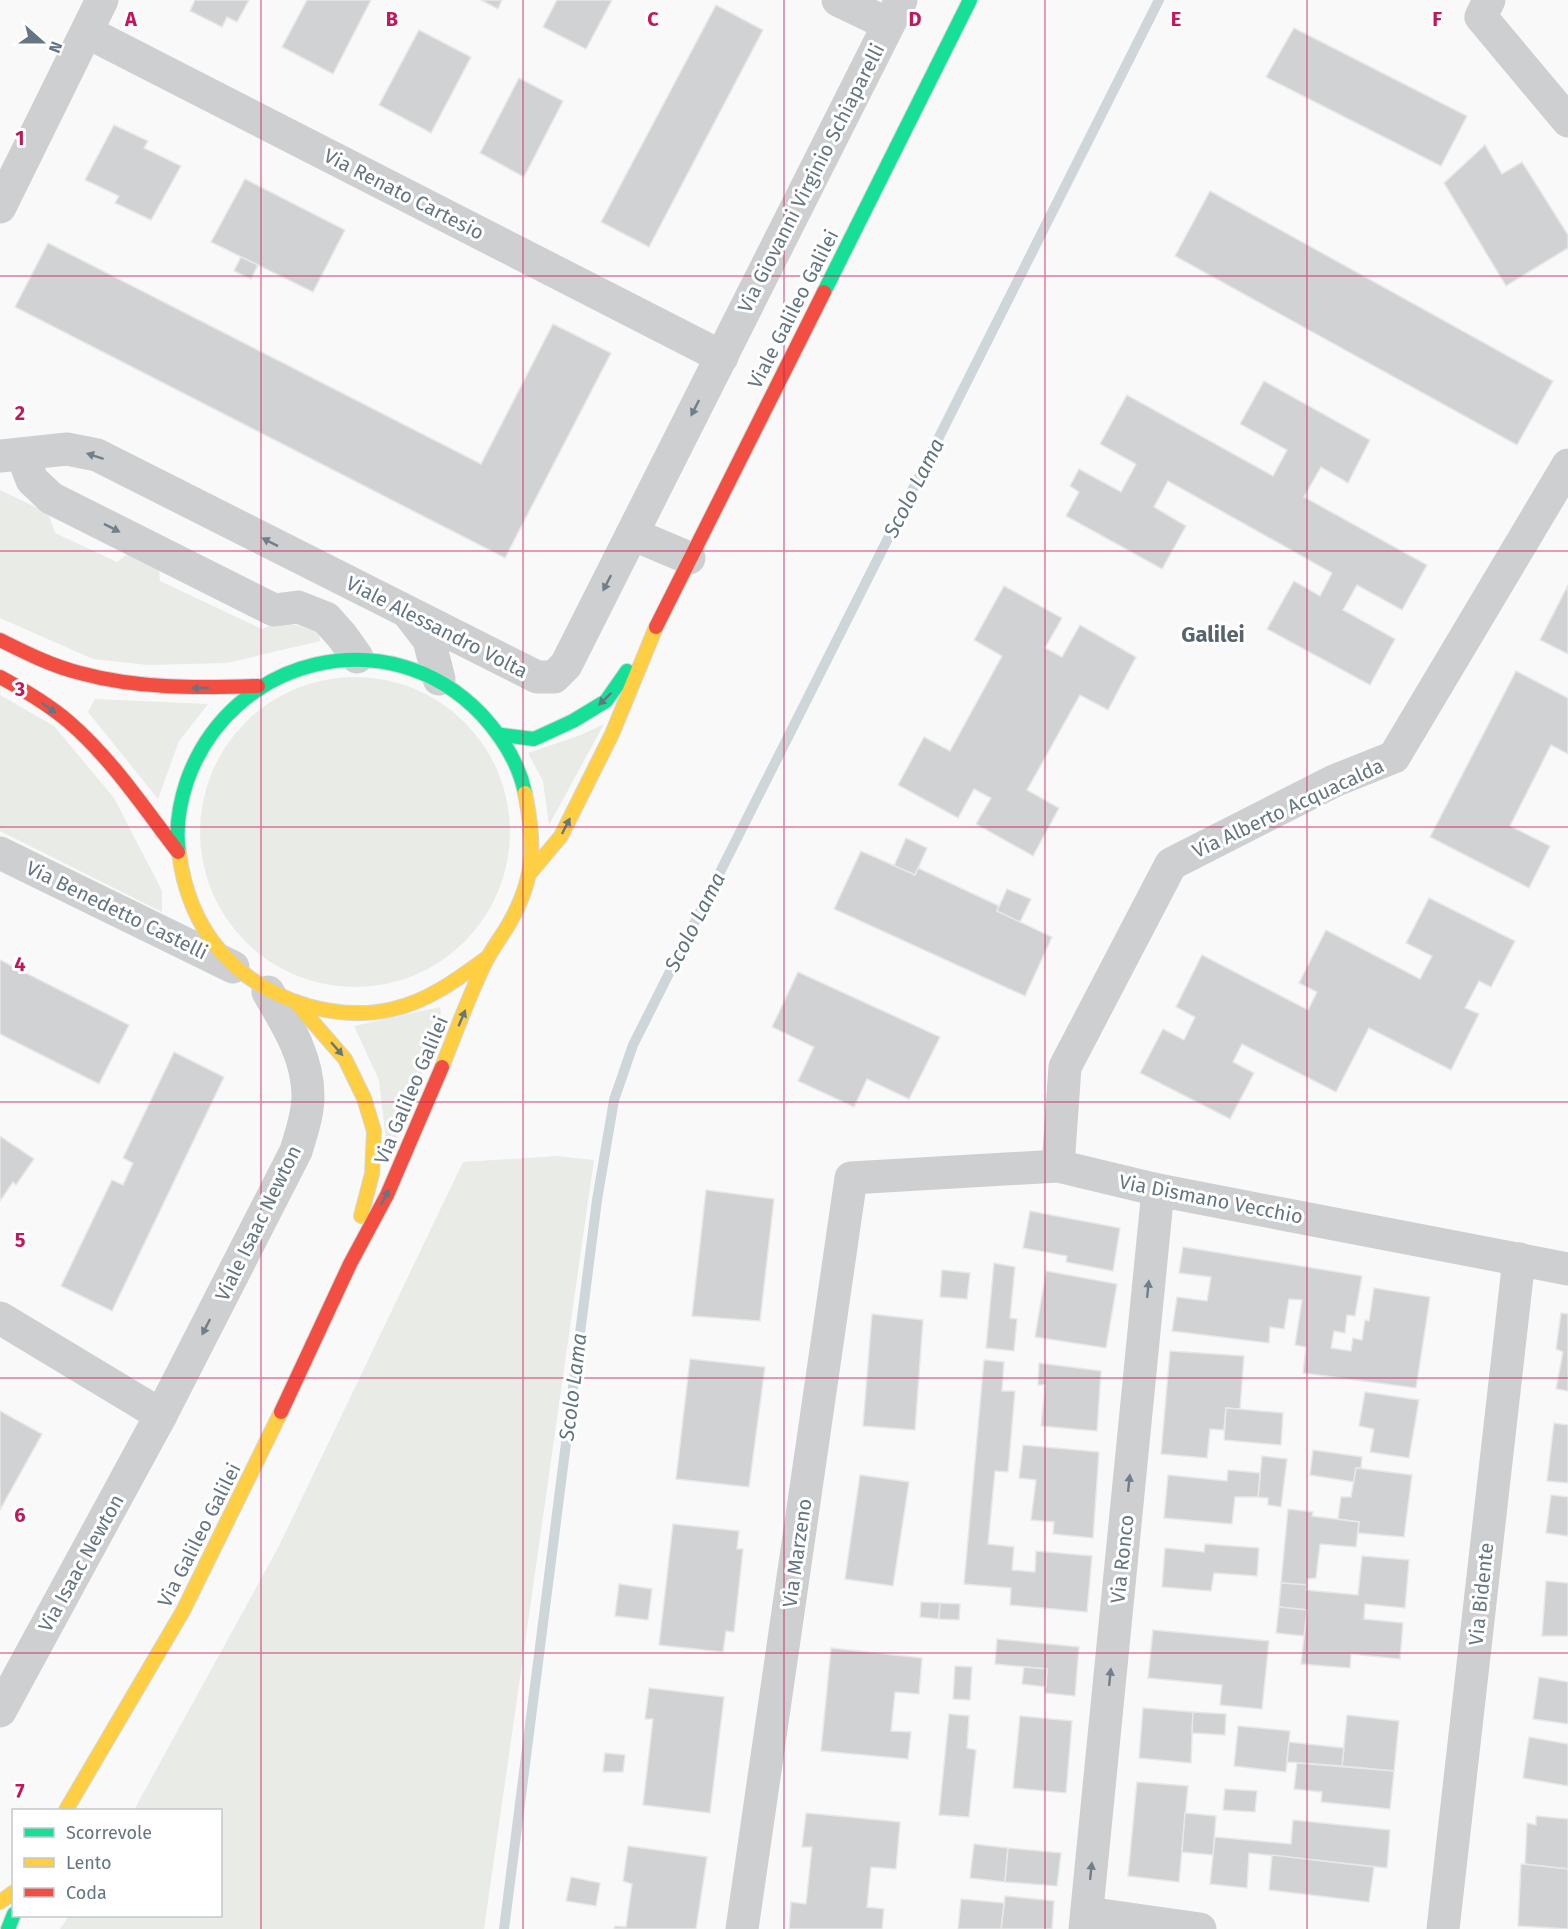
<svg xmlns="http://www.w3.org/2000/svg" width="1568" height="1929" font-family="'Fira Sans',sans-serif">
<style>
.green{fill:#e8ebe6}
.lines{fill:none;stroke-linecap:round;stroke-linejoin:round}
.stream{stroke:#ced6d9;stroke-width:10}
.building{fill:#d0d2d3;stroke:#e8e8e8;stroke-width:1.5}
.fast-casing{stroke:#d5d6d7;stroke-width:16}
.slow-casing{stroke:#d5d6d7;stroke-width:16}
.jam-casing{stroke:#d5d6d7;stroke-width:16}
.street{stroke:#cecfd0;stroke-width:33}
.fast{stroke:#16e098;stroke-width:14}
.slow{stroke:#ffcf43;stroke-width:14}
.jam{stroke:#f24e42;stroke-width:14}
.oneway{fill:#707f8b}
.oneway2{fill:#657683}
.grid{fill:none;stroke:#c2185b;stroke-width:1.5;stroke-opacity:0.55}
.labels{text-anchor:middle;stroke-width:6;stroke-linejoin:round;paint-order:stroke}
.street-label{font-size:20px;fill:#657683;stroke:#fff}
.water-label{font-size:21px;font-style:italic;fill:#60757c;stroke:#fff}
.quarter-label{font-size:22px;font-weight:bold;fill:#57646e;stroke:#fff}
.grid-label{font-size:20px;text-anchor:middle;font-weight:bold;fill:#c2185b;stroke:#fff;stroke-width:6;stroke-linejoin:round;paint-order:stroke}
</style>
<rect width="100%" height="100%" fill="#f9f9f9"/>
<g class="green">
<path d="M 0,490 L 48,513 L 55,533 L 117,562 L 133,550 L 158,561 L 160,581 L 262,629 L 282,621 L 319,632 L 320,641 L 227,663 L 148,665 L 93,659 L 0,618 Z"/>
<circle cx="355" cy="832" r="155"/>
<path d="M 0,695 L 54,726 L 114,798 L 162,891 L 162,912 L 0,831 Z"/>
<path d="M 95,699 L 208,704 L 179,741 L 158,799 L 88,712 Z"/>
<path d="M 604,724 L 549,825 L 543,781 L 528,753 L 581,735 Z"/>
<path d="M 440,1007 L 442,1021 L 395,1143 L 386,1140 L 379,1080 L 354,1026 Z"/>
<path d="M 557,1156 L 594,1160 L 484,1929 L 60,1929 L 69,1916 L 220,1916 L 220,1810 L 134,1810 L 279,1546 L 463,1162 Z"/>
</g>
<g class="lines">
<path class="stream" d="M 504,1929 L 597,1200 L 614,1100 L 633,1045 L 1159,0"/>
</g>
<g class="building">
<path d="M 195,0 L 249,0 L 237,22 L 227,17 L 222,27 L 190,11 Z"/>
<path d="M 307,0 L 371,0 L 333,74 L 282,47 Z"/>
<path d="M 481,0 L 502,0 L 498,9 Z"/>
<path d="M 557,0 L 612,0 L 586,49 L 543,27 Z"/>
<path d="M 716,5 L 763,30 L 649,247 L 601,222 Z"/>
<path d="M 1294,28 L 1467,116 L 1441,166 L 1266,77 Z"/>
<path d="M 419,30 L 471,57 L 431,133 L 379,105 Z"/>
<path d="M 519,78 L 563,101 L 524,177 L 480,153 Z"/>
<path d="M 114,125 L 148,141 L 144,148 L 181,166 L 151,220 L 115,203 L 119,196 L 85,180 Z"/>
<path d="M 1485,145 L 1502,174 L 1522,162 L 1568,235 L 1568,248 L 1506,286 L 1444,183 Z"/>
<path d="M 245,179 L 345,230 L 313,292 L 211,242 Z"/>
<path d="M 1210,191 L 1553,381 L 1517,445 L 1175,256 Z"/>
<path d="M 48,243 L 481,464 L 553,324 L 611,353 L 505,558 L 15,307 Z"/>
<path d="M 241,257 L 258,265 L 251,279 L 234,271 Z"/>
<path d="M 1264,381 L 1370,440 L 1348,483 L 1321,467 L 1304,497 L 1427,565 L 1402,610 L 1357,585 L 1343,610 L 1395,639 L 1370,685 L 1267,629 L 1294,581 L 1320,596 L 1332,573 L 1168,481 L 1154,507 L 1186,526 L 1162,569 L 1066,516 L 1079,492 L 1070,486 L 1079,469 L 1121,492 L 1136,464 L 1100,444 L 1127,395 L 1273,476 L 1287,450 L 1240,424 Z"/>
<path d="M 1568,585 L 1568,654 L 1540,640 Z"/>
<path d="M 1004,586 L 1062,618 L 1045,648 L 1062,657 L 1080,625 L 1136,657 L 1108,710 L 1080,695 L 1027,790 L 1059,808 L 1033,856 L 976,824 L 991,798 L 974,789 L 958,818 L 898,785 L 924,737 L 950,751 L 1002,656 L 974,640 Z"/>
<path d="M 1516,671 L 1568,698 L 1568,754 L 1551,745 L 1510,826 L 1550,846 L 1529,888 L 1430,837 Z"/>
<path d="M 906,838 L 927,848 L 915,875 L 894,866 Z"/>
<path d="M 861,851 L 915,875 L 918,868 L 999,906 L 997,911 L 1052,937 L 1025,996 L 834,909 Z"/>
<path d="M 1007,889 L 1031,899 L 1020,922 L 997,911 Z"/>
<path d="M 1429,898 L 1515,941 L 1491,987 L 1479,981 L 1465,1008 L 1479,1014 L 1451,1070 L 1369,1028 L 1336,1092 L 1242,1044 L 1233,1062 L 1254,1073 L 1230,1119 L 1140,1073 L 1163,1029 L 1184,1040 L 1195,1017 L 1176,1007 L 1202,955 L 1308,1010 L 1317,992 L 1299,983 L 1326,930 L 1420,979 L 1432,956 L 1406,943 Z"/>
<path d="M 0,960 L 129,1025 L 99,1084 L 0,1034 Z"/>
<path d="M 798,972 L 940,1037 L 909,1099 L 867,1079 L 854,1107 L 798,1081 L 814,1047 L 772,1027 Z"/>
<path d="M 174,1052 L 224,1077 L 112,1311 L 61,1286 L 112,1180 L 123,1185 L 133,1163 L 123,1158 Z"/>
<path d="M 0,1136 L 34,1159 L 16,1185 L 13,1182 L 0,1201 Z"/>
<path d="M 706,1190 L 774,1199 L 760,1321 L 692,1316 Z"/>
<path d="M 1030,1211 L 1120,1228 L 1113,1271 L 1066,1262 L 1067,1256 L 1023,1248 Z"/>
<path d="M 1183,1247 L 1362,1276 L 1355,1316 L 1347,1315 L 1345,1333 L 1334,1331 L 1331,1348 L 1351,1351 L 1353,1338 L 1362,1340 L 1365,1320 L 1369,1321 L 1374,1288 L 1430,1297 L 1416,1388 L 1303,1373 L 1306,1347 L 1295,1345 L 1302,1300 L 1289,1299 L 1284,1329 L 1270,1327 L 1269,1343 L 1172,1331 L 1177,1297 L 1207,1301 L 1211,1277 L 1179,1273 Z"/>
<path d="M 994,1263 L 1015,1267 L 1010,1318 L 1017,1319 L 1014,1351 L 986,1348 Z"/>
<path d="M 942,1270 L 970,1273 L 967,1299 L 940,1297 Z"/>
<path d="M 1046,1271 L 1117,1284 L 1106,1348 L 1035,1337 Z"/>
<path d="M 1561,1313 L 1568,1314 L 1568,1391 L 1556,1389 L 1563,1352 L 1556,1349 Z"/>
<path d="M 872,1314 L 923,1320 L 915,1430 L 863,1426 Z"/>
<path d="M 1170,1351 L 1244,1356 L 1240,1409 L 1226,1408 L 1224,1430 L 1210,1429 L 1207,1458 L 1161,1454 Z"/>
<path d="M 690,1359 L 765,1367 L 749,1487 L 676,1479 Z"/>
<path d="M 984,1360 L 1004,1362 L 1002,1391 L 1015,1391 L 1008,1472 L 995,1471 L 988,1544 L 1014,1547 L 1012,1570 L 1035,1572 L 1036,1551 L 1092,1556 L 1087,1612 L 1010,1605 L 1011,1588 L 964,1584 Z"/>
<path d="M 1039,1363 L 1101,1371 L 1097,1431 L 1041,1426 L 1045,1385 L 1038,1385 Z"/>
<path d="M 1365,1392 L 1419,1400 L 1409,1458 L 1370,1452 L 1374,1429 L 1359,1426 Z"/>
<path d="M 1226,1408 L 1283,1413 L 1281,1445 L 1224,1440 Z"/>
<path d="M 0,1411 L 42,1434 L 0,1510 Z"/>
<path d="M 1554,1423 L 1568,1425 L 1568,1483 L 1547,1481 Z"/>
<path d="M 1023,1445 L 1099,1452 L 1093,1538 L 1053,1534 L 1054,1522 L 1031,1520 L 1036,1480 L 1019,1478 Z"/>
<path d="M 1313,1450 L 1362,1457 L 1361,1468 L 1356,1468 L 1354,1482 L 1310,1475 Z"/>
<path d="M 1262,1456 L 1287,1459 L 1281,1507 L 1268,1505 L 1268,1498 L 1258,1497 Z"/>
<path d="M 1356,1468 L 1412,1475 L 1404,1537 L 1358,1533 L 1359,1522 L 1338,1519 L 1341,1497 L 1351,1497 Z"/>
<path d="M 1228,1470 L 1260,1473 L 1258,1497 L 1235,1497 L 1232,1524 L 1164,1518 L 1168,1475 L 1227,1481 Z"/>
<path d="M 860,1475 L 909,1482 L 893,1586 L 845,1579 Z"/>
<path d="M 1551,1495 L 1568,1497 L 1568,1536 L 1546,1533 Z"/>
<path d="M 1288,1509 L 1313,1512 L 1312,1516 L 1359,1522 L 1356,1547 L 1320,1544 L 1316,1578 L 1307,1579 L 1307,1585 L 1281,1583 Z"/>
<path d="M 673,1524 L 739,1531 L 737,1549 L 743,1549 L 734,1632 L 726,1631 L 723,1652 L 659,1645 Z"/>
<path d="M 1205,1544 L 1259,1548 L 1257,1576 L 1214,1573 L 1211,1591 L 1162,1587 L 1165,1548 L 1204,1552 Z"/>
<path d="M 1362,1556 L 1409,1560 L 1405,1608 L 1365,1604 L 1364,1619 L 1403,1623 L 1400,1659 L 1351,1654 L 1350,1668 L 1301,1664 L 1307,1610 L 1279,1607 L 1281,1583 L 1307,1585 L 1306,1590 L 1358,1595 Z"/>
<path d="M 1546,1581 L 1568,1583 L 1568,1636 L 1542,1636 Z"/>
<path d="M 619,1584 L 652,1589 L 648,1620 L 615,1616 Z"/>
<path d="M 921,1602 L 940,1603 L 939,1619 L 920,1617 Z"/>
<path d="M 940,1603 L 960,1604 L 959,1620 L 939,1619 Z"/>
<path d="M 1279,1607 L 1307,1610 L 1304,1636 L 1276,1633 Z"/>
<path d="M 1153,1630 L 1269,1641 L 1262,1709 L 1220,1705 L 1222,1685 L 1148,1678 Z"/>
<path d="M 997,1639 L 1079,1647 L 1075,1696 L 1045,1693 L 1047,1669 L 995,1664 Z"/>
<path d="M 831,1648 L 922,1658 L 919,1694 L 895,1692 L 891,1731 L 911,1732 L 908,1759 L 821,1751 Z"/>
<path d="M 955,1666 L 972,1667 L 970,1700 L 953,1699 Z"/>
<path d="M 1024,1667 L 1047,1669 L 1046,1687 L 1022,1684 Z"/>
<path d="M 1539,1677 L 1568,1682 L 1568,1724 L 1533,1719 Z"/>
<path d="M 649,1688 L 724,1697 L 710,1813 L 643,1805 L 653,1719 L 645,1719 Z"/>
<path d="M 1143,1708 L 1193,1712 L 1191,1763 L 1139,1758 Z"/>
<path d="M 1193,1712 L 1226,1714 L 1225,1735 L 1192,1733 Z"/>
<path d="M 949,1714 L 969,1716 L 967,1748 L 976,1750 L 969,1817 L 939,1815 Z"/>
<path d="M 1347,1715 L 1399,1721 L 1394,1771 L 1342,1766 Z"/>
<path d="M 1020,1716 L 1072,1721 L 1066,1793 L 1013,1788 Z"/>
<path d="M 1238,1726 L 1290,1731 L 1286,1772 L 1234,1766 Z"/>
<path d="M 1529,1737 L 1568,1744 L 1568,1786 L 1523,1778 Z"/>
<path d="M 1289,1742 L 1344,1748 L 1342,1766 L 1287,1762 Z"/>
<path d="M 605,1753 L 625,1755 L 623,1772 L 603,1772 Z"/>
<path d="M 1297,1763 L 1394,1771 L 1390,1809 L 1321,1802 L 1322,1792 L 1294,1789 Z"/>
<path d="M 1137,1782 L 1188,1786 L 1179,1882 L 1128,1876 Z"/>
<path d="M 1225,1789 L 1257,1791 L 1255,1812 L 1223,1810 Z"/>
<path d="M 806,1813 L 900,1822 L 896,1869 L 871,1867 L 867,1907 L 884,1909 L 882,1929 L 789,1929 L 791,1902 L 806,1904 L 812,1847 L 802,1847 Z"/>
<path d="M 1185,1813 L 1216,1816 L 1213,1855 L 1182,1852 Z"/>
<path d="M 1536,1816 L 1568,1819 L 1568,1869 L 1525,1864 L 1527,1823 L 1536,1825 Z"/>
<path d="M 1293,1820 L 1390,1830 L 1387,1868 L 1249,1853 L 1247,1888 L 1210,1884 L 1215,1837 L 1291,1844 Z"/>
<path d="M 974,1844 L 1008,1848 L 1005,1882 L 970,1878 Z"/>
<path d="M 628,1846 L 707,1857 L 696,1929 L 614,1929 L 615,1926 L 626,1927 L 632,1884 L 623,1881 Z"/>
<path d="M 1008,1848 L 1061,1853 L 1057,1886 L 1005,1882 Z"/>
<path d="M 1272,1855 L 1374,1867 L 1369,1902 L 1269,1890 Z"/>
<path d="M 1521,1864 L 1568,1869 L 1568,1929 L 1518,1926 Z"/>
<path d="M 571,1877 L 600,1883 L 596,1906 L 566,1901 Z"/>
<path d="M 1005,1896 L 1054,1901 L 1052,1929 L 1001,1929 Z"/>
<path d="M 961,1899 L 1004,1903 L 1001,1929 L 958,1929 Z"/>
</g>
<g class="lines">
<defs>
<g id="fast">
<path d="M 824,292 L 970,0"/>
<path d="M 502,735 L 534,739 L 573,721 L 606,701 L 627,671"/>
<path d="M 179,853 C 175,828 179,805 187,781 C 231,656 389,617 482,715 C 502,737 519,763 525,793"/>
<path d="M 8,1929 L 14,1914"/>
</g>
<g id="slow">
<path d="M 179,853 C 189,930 233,983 308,1006 C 337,1014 364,1016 393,1009 C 429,1001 459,978 488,957"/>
<path d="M 531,872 L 561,836 L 612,734 L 656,627"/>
<path d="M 298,1005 L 345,1059 L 364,1098 L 374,1131 L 372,1174 L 361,1216"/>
<path d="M 442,1067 C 456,1032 469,995 486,961 C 493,947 503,935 510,922 C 536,876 535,843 525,793"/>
<path d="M 66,1810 L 183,1611 L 281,1412"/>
<path d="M 0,1902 L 14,1892"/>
</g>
<g id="jam">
<path d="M 656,627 L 824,292"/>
<path d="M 0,640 C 26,653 52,666 80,673 C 138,689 199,688 258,686"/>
<path d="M 0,677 C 24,690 48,704 69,722 C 112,759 144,808 178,852"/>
<path d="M 281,1412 L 350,1264 L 387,1195 L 442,1067"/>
</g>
</defs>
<use href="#fast" class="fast-casing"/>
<use href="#slow" class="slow-casing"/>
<use href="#jam" class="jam-casing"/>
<g class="street">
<path d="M 838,0 L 888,24"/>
<path d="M 1489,0 L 1481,17 L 1568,121"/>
<path d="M 87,32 L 722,357"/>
<path d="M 0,207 L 102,0"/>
<path d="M 22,454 L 32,480 L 51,498 L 274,610 L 298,607 L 326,618 L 342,636 L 357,657"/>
<path d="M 0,456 L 67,449 L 97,455 L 537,677 L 554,677 L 566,665 L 901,0"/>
<path d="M 632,534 L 689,558"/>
<path d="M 409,614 L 429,640 L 439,679"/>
<path d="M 0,853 L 233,967"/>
<path d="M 1058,1166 L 1065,1067 L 1171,864 L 1334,781 L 1394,757 L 1568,465"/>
<path d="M 0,1318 L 161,1415"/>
<path d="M 0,1711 L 161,1415 L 296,1151 C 301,1134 308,1115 308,1096 C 308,1057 287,1024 268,992"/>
<path d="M 1087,1913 L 1200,1929"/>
<path d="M 742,1929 L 851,1178 L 1058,1166 L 1158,1190 L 1568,1269"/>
<path d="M 1085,1929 L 1158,1190"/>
<path d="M 1443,1929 L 1519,1259"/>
</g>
<use href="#fast" class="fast"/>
<use href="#slow" class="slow"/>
<use href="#jam" class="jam"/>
</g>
<defs><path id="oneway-solid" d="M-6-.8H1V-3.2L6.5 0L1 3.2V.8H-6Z" transform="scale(1.5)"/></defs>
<g class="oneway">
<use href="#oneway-solid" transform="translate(695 408) rotate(117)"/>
<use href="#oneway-solid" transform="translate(95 456) rotate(-162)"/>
<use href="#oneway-solid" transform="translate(112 528) rotate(27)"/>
<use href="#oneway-solid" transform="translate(270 542) rotate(-153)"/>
<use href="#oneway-solid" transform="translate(607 583) rotate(117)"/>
<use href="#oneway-solid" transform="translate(1148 1289) rotate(-84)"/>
<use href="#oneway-solid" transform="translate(206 1327) rotate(117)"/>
<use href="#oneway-solid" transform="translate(1129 1483) rotate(-84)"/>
<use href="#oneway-solid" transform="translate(1110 1677) rotate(-84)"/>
<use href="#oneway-solid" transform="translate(1091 1871) rotate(-84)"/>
</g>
<g class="oneway2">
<use href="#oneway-solid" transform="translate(200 688) rotate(179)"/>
<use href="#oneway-solid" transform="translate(605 699) rotate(136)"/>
<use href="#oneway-solid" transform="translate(49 708) rotate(36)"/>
<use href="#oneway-solid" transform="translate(566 826) rotate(-63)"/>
<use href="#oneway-solid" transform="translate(462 1018) rotate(-67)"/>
<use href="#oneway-solid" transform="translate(337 1049) rotate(49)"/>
<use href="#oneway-solid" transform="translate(385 1197) rotate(-62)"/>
</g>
<path class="grid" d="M 261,0 L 261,1929M 523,0 L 523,1929M 784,0 L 784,1929M 1045,0 L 1045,1929M 1307,0 L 1307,1929M 0,276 L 1568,276M 0,551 L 1568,551M 0,827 L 1568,827M 0,1102 L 1568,1102M 0,1378 L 1568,1378M 0,1653 L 1568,1653"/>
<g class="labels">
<g class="street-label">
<text transform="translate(811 178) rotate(-63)" y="7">Via Giovanni Virginio Schiaparelli</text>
<text transform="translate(404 194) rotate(27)" y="7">Via Renato Cartesio</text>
<text transform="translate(793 309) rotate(-63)" y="7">Viale Galileo Galilei</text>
<text transform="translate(437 627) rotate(27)" y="7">Viale Alessandro Volta</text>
<text transform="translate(1288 808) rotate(-25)" y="7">Via Alberto Acquacalda</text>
<text transform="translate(117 910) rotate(26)" y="7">Via Benedetto Castelli</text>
<text transform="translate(411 1090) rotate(-67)" y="7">Via Galileo Galilei</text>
<text transform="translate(1211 1199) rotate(11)" y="7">Via Dismano Vecchio</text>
<text transform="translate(258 1223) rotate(-64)" y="7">Viale Isaac Newton</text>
<text transform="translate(199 1535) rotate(-63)" y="7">Via Galileo Galilei</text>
<text transform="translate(797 1553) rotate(-82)" y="7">Via Marzeno</text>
<text transform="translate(1122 1559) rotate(-84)" y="7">Via Ronco</text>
<text transform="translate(81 1563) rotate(-61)" y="7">Via Isaac Newton</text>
<text transform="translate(1481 1594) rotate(-84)" y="7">Via Bidente</text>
</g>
<g class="water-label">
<text transform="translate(914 488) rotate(-63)" y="7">Scolo Lama</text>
<text transform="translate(695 922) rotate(-63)" y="7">Scolo Lama</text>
<text transform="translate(573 1387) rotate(-83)" y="7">Scolo Lama</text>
</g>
<g class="quarter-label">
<text x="1213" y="642">Galilei</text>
</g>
</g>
<g class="grid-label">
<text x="131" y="26">A</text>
<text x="392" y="26">B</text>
<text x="653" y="26">C</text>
<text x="915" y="26">D</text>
<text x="1176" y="26">E</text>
<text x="1437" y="26">F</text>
<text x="20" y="145">1</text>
<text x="20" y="420">2</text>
<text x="20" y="696">3</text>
<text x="20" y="971">4</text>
<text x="20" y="1247">5</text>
<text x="20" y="1522">6</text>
<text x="20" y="1798">7</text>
</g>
<rect x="12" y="1809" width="210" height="108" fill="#ffffff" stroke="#c1c8cd" stroke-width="1.5"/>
<rect x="24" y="1828" width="30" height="9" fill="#16e098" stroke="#c1c8cd" stroke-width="1.5"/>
<text x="66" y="1839" font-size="18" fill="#657683">Scorrevole</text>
<rect x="24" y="1858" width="30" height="9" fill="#ffcf43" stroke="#c1c8cd" stroke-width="1.5"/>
<text x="66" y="1869" font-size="18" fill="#657683">Lento</text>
<rect x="24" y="1888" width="30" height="9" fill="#f24e42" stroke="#c1c8cd" stroke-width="1.5"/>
<text x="66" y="1899" font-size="18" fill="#657683">Coda</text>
<g transform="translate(42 42) rotate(111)" stroke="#ffffff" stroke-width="4.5" paint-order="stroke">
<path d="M0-4.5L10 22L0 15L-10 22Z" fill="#657683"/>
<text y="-9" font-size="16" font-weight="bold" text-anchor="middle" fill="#657683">N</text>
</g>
</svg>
